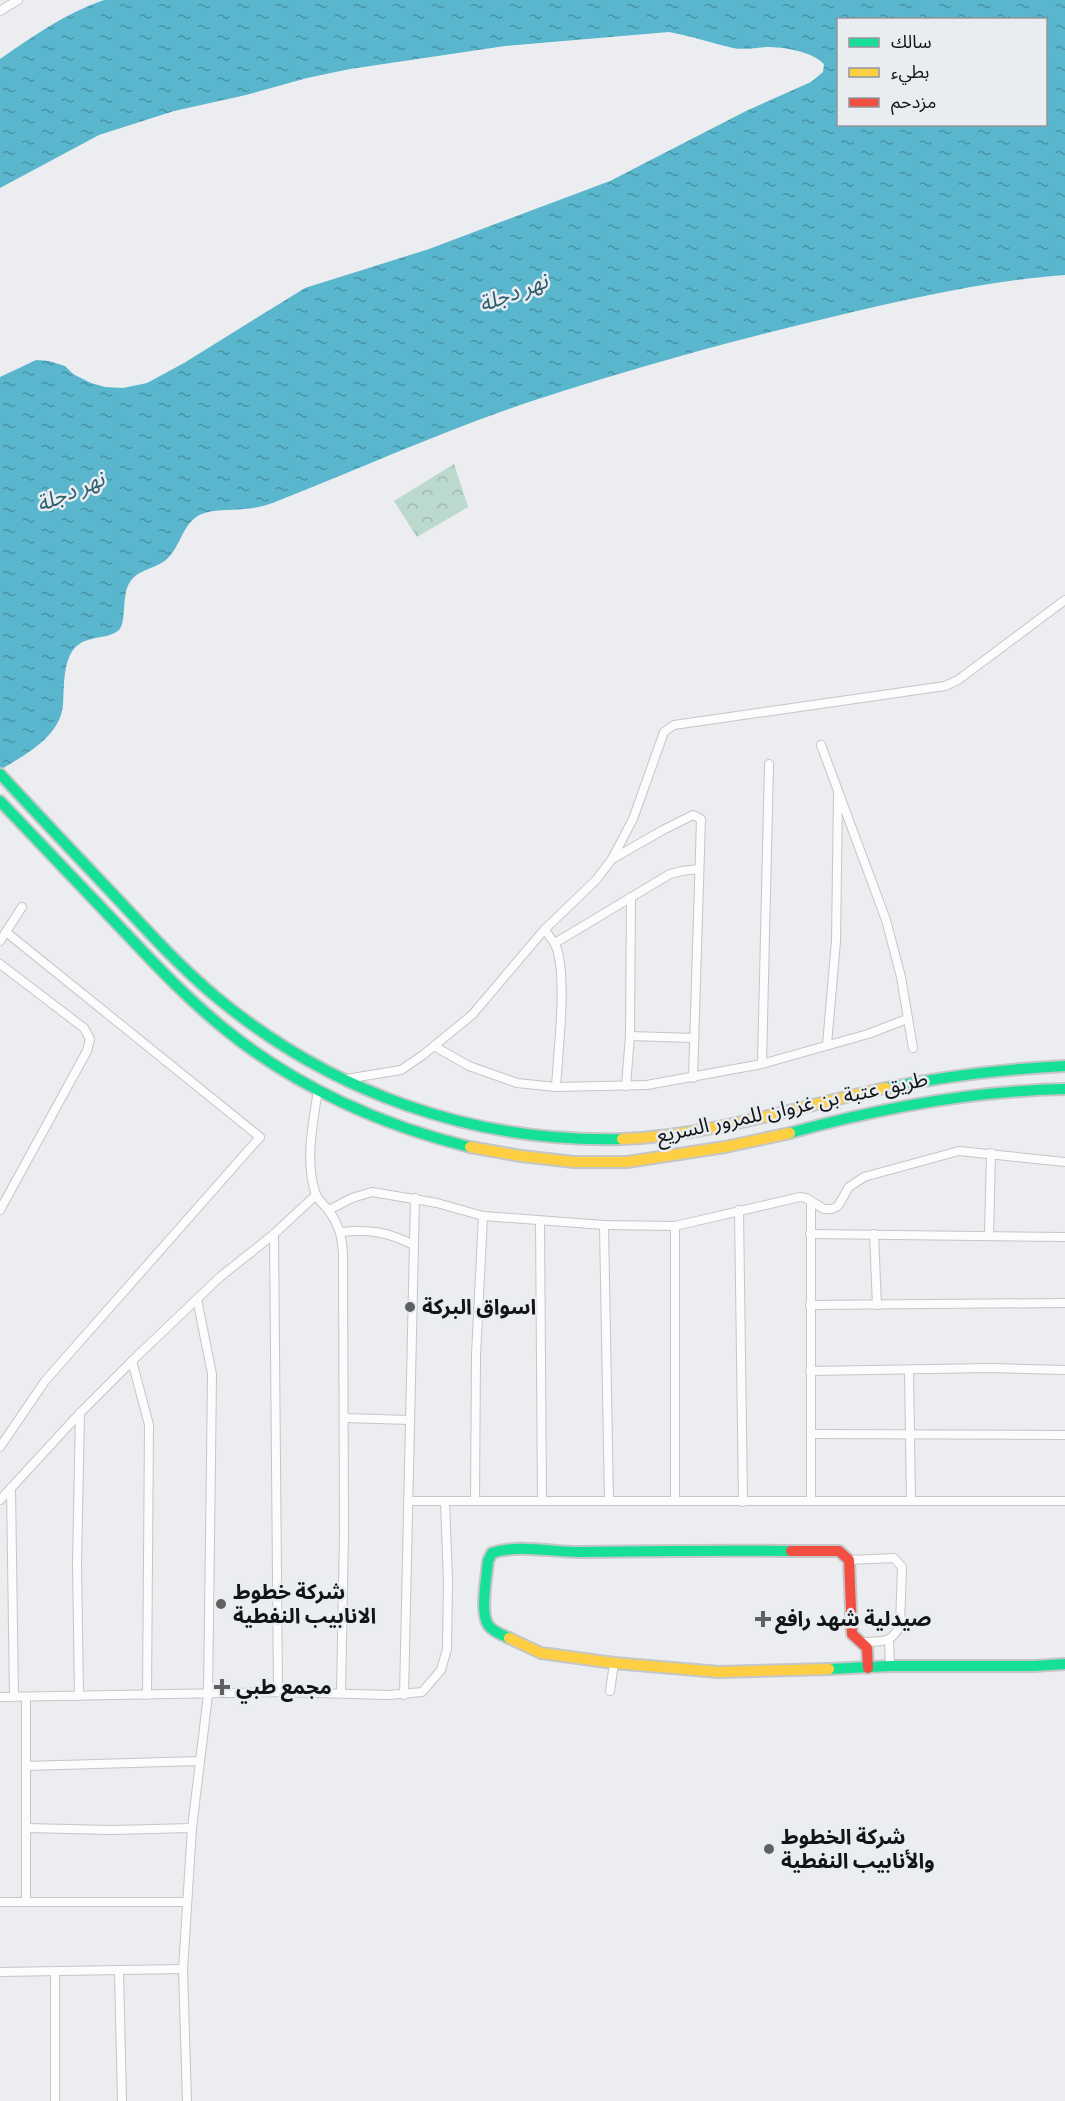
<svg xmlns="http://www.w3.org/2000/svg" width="1065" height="2101" font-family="'Fira Sans Condensed','Noto Sans Arabic',sans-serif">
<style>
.park{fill:url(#park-crowns)}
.water{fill:url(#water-ripples);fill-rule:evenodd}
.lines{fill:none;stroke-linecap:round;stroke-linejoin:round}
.street-casing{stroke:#c4c6c8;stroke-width:10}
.fast-casing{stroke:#c4c6c8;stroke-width:14}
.slow-casing{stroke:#c4c6c8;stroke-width:14}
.jam-casing{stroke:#c4c6c8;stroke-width:14}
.street{stroke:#fcfcfd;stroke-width:8}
.fast{stroke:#16e098;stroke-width:10}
.slow{stroke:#ffcf43;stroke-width:10}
.jam{stroke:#f24e42;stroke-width:10}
.poi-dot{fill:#5e6062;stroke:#e9edf2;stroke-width:2}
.labels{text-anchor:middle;stroke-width:5;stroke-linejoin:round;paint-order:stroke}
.street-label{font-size:21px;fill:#121415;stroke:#e9edf2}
.poi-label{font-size:21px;font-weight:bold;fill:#121415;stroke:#e9edf2;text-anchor:start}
.water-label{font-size:22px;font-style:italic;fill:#2d5e6c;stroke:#e9edf2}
</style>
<defs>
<pattern id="park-crowns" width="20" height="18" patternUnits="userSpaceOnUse" patternTransform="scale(1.5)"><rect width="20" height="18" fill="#bbd9cc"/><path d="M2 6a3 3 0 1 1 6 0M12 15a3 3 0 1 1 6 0" fill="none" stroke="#a0b9ae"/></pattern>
<pattern id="water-ripples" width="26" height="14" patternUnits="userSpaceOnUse" patternTransform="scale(1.5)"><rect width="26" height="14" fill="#59b6cd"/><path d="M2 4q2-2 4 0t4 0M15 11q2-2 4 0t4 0" fill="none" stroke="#4893a5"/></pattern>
</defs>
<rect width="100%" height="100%" fill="#ebedf0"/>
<path class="park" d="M 454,464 L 468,507 L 417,537 L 394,501 Z"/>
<path class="water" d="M 104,0 L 1065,0 L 1065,275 C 986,281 913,298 836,316 C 734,340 632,368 532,401 C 447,429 364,467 280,500 C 269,505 257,508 244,509 C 229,511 207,508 195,518 C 182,528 179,548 167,559 C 156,569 138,569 130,582 C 121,595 127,622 119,630 C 105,642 82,632 70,655 C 63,670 64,690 63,705 C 60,737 25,755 0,770 L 0,377 L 36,360 L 49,361 L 65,366 L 73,374 L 91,383 L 105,387 L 123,388 L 147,383 L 184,363 L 305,288 L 429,249 L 610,181 L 746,111 L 811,82 L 823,72 L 824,64 C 811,51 784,47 766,47 C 755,48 744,50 733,48 C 711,43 692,36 669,32 L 505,46 L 350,69 L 307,78 L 246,95 L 174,111 L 99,135 L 0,188 L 0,59 C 33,36 66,13 104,0 ZM 838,20 L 1046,20 L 1046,124 L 838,124 Z"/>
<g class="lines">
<defs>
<g id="street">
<path d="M 0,11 L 18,0"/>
<path d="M 821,745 L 886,920 L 901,977 L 913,1048"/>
<path d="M 614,858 L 663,830 L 693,815 L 701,819 L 693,1078"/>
<path d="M 544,930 C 550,936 554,941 557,949 C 567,982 558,1051 556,1087"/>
<path d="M 0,941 L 22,907"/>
<path d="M 555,943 L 670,874 L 682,871 L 699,869"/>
<path d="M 0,964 L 84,1028 L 90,1039 L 87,1051 L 0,1210"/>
<path d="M 630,1036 L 694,1038"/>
<path d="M 827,1045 L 836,941 L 838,795"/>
<path d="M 434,1046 L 469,1066 L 517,1083 L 556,1087 L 647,1085 L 762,1064 L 868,1034 L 907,1019"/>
<path d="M 762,1064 L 769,764"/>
<path d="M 346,1079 L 401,1070 L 423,1055 L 472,1015 L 544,930 L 596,880 L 612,859 L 633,819 L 664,732 L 674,725 L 945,686 L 958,680 L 1065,600"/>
<path d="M 626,1086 L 630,1036 L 631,897"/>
<path d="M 318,1090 C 313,1123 305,1159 315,1192 C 317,1200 325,1205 329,1211 C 340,1227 342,1237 343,1255 L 344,1533 L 341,1693"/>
<path d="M 329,1210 L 352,1198 L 372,1192 L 437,1203 L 483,1216 L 476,1355 L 475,1501"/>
<path d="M 739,1210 L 743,1502"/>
<path d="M 483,1216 L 604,1225 L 675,1226 L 800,1197 L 806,1198 L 824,1209 L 832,1209 L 838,1206 L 849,1187 L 864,1177 L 959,1151 L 1065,1162"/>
<path d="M 540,1221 L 542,1501"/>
<path d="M 604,1225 L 609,1501"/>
<path d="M 341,1232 C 371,1229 387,1232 414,1245"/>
<path d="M 274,1234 L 278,1692"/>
<path d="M 810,1234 L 1065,1237"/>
<path d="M 874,1234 L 877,1305"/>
<path d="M 989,1236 L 991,1153"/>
<path d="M 810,1305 L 1065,1303"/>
<path d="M 132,1361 L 149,1425 L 147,1695"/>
<path d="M 909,1370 L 911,1501"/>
<path d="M 810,1371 L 990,1368 L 1065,1370"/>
<path d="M 345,1418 L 410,1420"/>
<path d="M 812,1434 L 1065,1435"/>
<path d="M 0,1447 L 45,1381 L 260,1137 L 6,932"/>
<path d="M 11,1488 L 14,1697"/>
<path d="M 0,1500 L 80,1413 L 132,1361 L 220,1277 L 274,1234 L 316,1195"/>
<path d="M 408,1501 L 1065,1501"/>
<path d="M 675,1501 L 675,1226"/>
<path d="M 811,1501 L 811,1202"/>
<path d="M 849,1560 L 894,1558 L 902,1567 L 900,1625 C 892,1644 881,1641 863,1642"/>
<path d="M 889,1640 L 890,1666"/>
<path d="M 610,1691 L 614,1663"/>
<path d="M 404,1695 L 415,1198"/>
<path d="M 79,1696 L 77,1563 L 80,1413"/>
<path d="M 0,1697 L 278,1692 L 389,1695 L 422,1692 L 441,1670 L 447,1649 L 448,1581 L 445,1501"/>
<path d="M 26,1766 L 200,1761"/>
<path d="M 26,1828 L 112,1830 L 192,1828"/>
<path d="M 0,1902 L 186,1902"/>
<path d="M 26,1902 L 26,1697"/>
<path d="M 119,1970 L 122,2101"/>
<path d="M 0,1972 L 183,1969"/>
<path d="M 55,2101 L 55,1971"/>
<path d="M 187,2101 L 183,1969 L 192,1828 L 208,1695 L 211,1460 L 212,1374 L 197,1299"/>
</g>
<g id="fast">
<path d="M 0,774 C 37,814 75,854 112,893 C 145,928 178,965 215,996 C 330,1092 472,1143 622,1139"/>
<path d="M 0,801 C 39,842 77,882 116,923 C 151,960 186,998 226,1030 C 296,1087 383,1126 470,1147"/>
<path d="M 886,1088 C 946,1076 1004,1069 1065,1066"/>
<path d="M 790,1133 C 880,1108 971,1091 1065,1089"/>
<path d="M 509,1638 C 502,1635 494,1632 489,1626 C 479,1614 487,1577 488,1561 L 492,1553 C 519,1544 551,1552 579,1552 C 649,1551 720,1550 791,1551"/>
<path d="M 829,1669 L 890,1666 L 1034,1666 L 1065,1664"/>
</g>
<g id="slow">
<path d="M 622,1139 C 711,1136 799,1106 886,1088"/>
<path d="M 470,1147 L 521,1156 L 574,1162 L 627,1162 L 725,1147 L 790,1133"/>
<path d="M 509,1638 L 541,1653 L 614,1663 L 719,1672 L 829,1669"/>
</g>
<path id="jam" d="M 791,1551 L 839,1551 L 849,1560 L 852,1634 L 867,1648 L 868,1668"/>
</defs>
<use href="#street" class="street-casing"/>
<use href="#fast" class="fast-casing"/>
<use href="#slow" class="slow-casing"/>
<use href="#jam" class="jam-casing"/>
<use href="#street" class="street"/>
<use href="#fast" class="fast"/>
<use href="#slow" class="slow"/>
<use href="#jam" class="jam"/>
</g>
<g class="poi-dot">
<circle cx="410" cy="1307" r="6"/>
<circle cx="221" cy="1604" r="6"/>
<path d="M760 1610h6v6h6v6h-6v6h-6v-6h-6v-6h6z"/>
<path d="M219 1678h6v6h6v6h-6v6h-6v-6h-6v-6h6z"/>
<circle cx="769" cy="1849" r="6"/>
</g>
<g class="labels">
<g class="street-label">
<text transform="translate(792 1107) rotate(-12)" y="7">طريق عتبة بن غزوان للمرور السريع</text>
</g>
<g class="poi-label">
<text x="422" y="1314">اسواق البركة</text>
<text x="233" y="1599">شركة خطوط<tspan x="233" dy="24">الانابيب النفطية</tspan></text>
<text x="775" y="1626">صيدلية شهد رافع</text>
<text x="236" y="1694">مجمع طبي</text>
<text x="781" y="1844">شركة الخطوط<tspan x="781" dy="24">والأنابيب النفطية</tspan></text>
</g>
<g class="water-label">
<text transform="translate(513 292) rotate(-21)" y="8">نهر دجلة</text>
<text transform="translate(70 491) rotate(-23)" y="8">نهر دجلة</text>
</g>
</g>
<rect x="837" y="18" width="210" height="108" fill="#e9edf2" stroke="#93969a" stroke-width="1.5"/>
<rect x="849" y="38" width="30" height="9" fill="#16e098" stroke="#93969a" stroke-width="1.5"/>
<text x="891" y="48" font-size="18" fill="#121415">سالك</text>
<rect x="849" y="68" width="30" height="9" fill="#ffcf43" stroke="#93969a" stroke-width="1.5"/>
<text x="891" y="78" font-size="18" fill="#121415">بطيء</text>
<rect x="849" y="98" width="30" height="9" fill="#f24e42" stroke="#93969a" stroke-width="1.5"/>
<text x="891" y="108" font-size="18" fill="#121415">مزدحم</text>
</svg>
